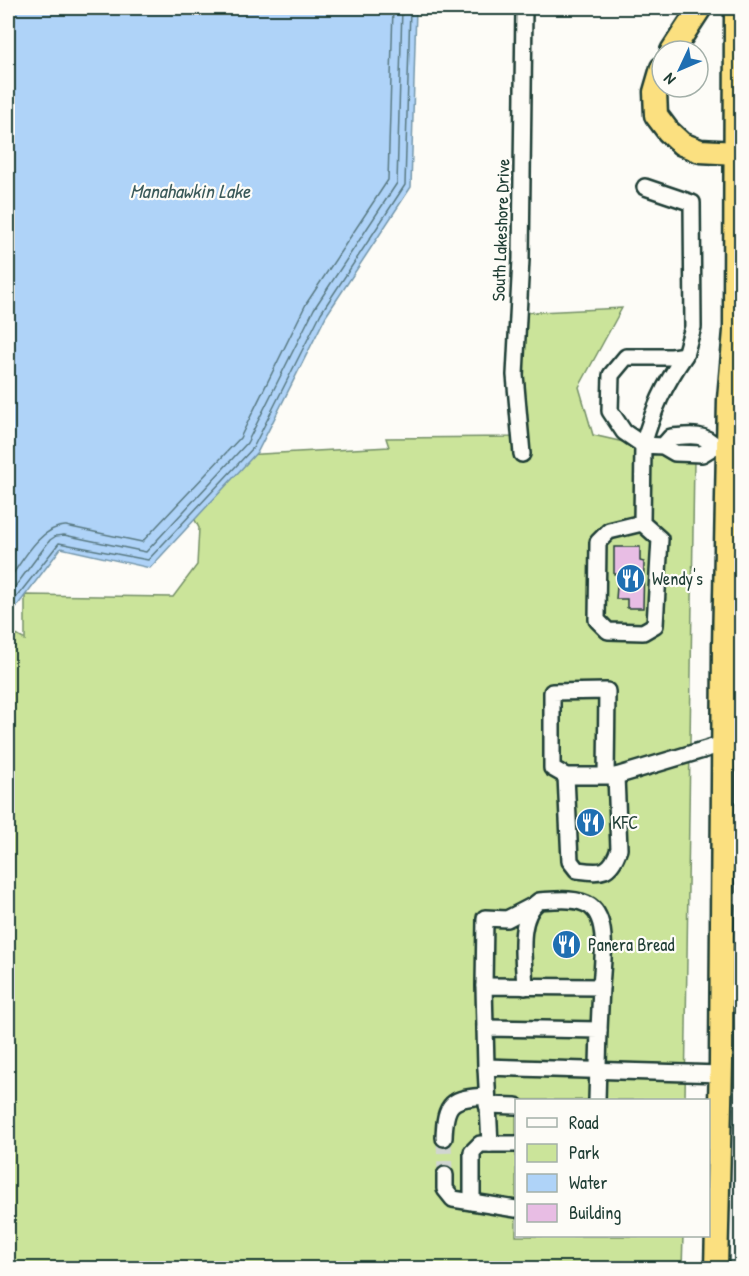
<svg xmlns="http://www.w3.org/2000/svg" width="749" height="1276" font-family="'Patrick Hand',sans-serif">
<style>
.green{fill:#cbe49a;stroke:#759067;stroke-width:1.5}
.water{fill:#afd3f8;stroke:#7597aa;stroke-width:1.5}
.lines{fill:none;stroke-linecap:round;stroke-linejoin:round}
.shore{stroke:#597982;stroke-width:1.5}
.building{fill:#e8bde4;stroke:#1f3d34;stroke-width:1.5}
.minor-tunnel{stroke:#d1d6d0;stroke-width:15;stroke-dasharray:15 8;stroke-linecap:butt}
.minor-casing{stroke:#1f3d34;stroke-width:20}
.highway-casing{stroke:#1f3d34;stroke-width:27}
.minor{stroke:#fdfcf7;stroke-width:15}
.highway{stroke:#fbe080;stroke-width:22}
.labels{text-anchor:middle;stroke-width:4.5;stroke-linejoin:round;paint-order:stroke}
.street-label{font-size:18px;fill:#1f3d34;stroke:#fdfcf7}
.poi-label{font-size:18px;fill:#1f3d34;stroke:#fdfcf7;text-anchor:start}
.water-label{font-size:20px;font-style:italic;fill:#3c5b5b;stroke:#fdfcf7}
</style>
<rect width="100%" height="100%" fill="#fdfcf7"/>
<filter id="ink" filterUnits="userSpaceOnUse"><feTurbulence type="fractalNoise" baseFrequency=".0167" numOctaves="2"/><feDisplacementMap in="SourceGraphic" scale="12" xChannelSelector="R" yChannelSelector="G"/><feConvolveMatrix kernelMatrix="1 2 1 2 8 2 1 2 1" color-interpolation-filters="sRGB"/></filter>
<g filter="url(#ink)">
<path class="green" d="M 622,308 L 579,387 L 593,435 L 694,458 L 685,1100 L 516,1100 L 516,1236 L 683,1236 L 682,1268 L 8,1268 L 8,635 L 13,633 L 25,640 L 25,595 L 173,597 L 197,565 L 199,528 L 193,516 L 241,455 L 389,447 L 386,438 L 517,437 L 518,313 Z"/>
<path class="water" d="M 8,8 L 416,8 L 411,187 L 326,316 L 258,451 L 150,568 L 61,548 L 8,618 Z"/>
<g class="lines">
<g class="shore">
<path d="M 8,581 C 21,563 41,525 66,526 L 142,542 L 240,438 L 306,304 L 388,180 L 393,8"/>
<path d="M 8,596 L 50,540 L 56,536 L 64,535 L 146,552 L 247,443 L 314,309 L 397,183 L 402,8"/>
<path d="M 8,608 L 59,543 L 148,560 L 253,448 L 321,313 L 405,185 L 410,8"/>
</g>
</g>
<path class="building" d="M 614,547 L 640,547 L 640,561 L 644,562 L 643,608 L 627,608 L 627,599 L 616,599 L 618,574 L 614,574 Z"/>
<g class="lines">
<path class="minor-tunnel" d="M 444,1138 L 445,1175"/>
<defs>
<g id="minor">
<path d="M 645,187 L 692,203 L 693,327 L 685,355"/>
<path d="M 685,355 C 663,387 654,408 643,445 L 624,432 L 610,411 L 611,375 L 626,357 L 672,357 Z"/>
<path d="M 663,446 L 671,437 C 687,436 704,432 715,446"/>
<path d="M 522,454 L 515,375 L 521,259 L 524,8"/>
<path d="M 642,523 L 609,531 L 598,542 L 597,620 L 608,631 L 643,632 L 655,625 L 660,539 L 642,523 L 643,445 L 663,446 L 675,453 L 702,454 L 715,446 L 728,446"/>
<path d="M 566,776 L 570,861 L 577,870 C 601,873 610,875 619,849 L 616,776"/>
<path d="M 606,776 L 607,691 L 552,692 L 552,768 L 566,776 L 616,776 L 723,744"/>
<path d="M 484,986 L 485,918 L 507,919 L 532,906"/>
<path d="M 525,987 C 524,961 516,917 539,901 C 555,900 577,897 590,906 C 610,920 602,966 601,987"/>
<path d="M 485,1028 L 484,986 L 601,987 L 599,1030"/>
<path d="M 486,1067 L 485,1028 L 599,1030 L 597,1100"/>
<path d="M 487,1105 L 516,1106"/>
<path d="M 444,1138 C 445,1102 451,1098 487,1096"/>
<path d="M 516,1144 L 490,1144 L 486,1067 L 721,1074"/>
<path d="M 445,1175 L 445,1189 L 453,1199 L 516,1209"/>
<path d="M 472,1202 L 472,1152 L 480,1144 L 490,1144"/>
</g>
<g id="highway">
<path d="M 672,51 L 700,8"/>
<path d="M 662,68 L 655,92 L 656,115 L 668,131 L 682,144 L 700,151 L 736,153 L 742,150"/>
<path d="M 716,1268 L 721,1062 L 724,648 L 729,399 L 735,331 L 736,8"/>
</g>
</defs>
<use href="#minor" class="minor-casing"/>
<use href="#highway" class="highway-casing"/>
<use href="#minor" class="minor"/>
<use href="#highway" class="highway"/>
</g>
</g>
<defs>
<symbol id="restaurant-disc" viewBox="-11 -11 22 22"><circle r="9.5" fill="#1f6fb2" stroke="#fdfcf7"/><path d="M-5-6h1v4h1v-4h1v4h1v-4h1v5L-1.5 .5V6h-2V.5L-5-1ZM5-6V6H3V1.5H1.5Q1.5-4 5-6Z" fill="#fff"/></symbol>
</defs>
<g fill-rule="evenodd">
<use href="#restaurant-disc" x="614" y="562" width="33" height="33"/>
<use href="#restaurant-disc" x="574" y="806" width="33" height="33"/>
<use href="#restaurant-disc" x="550" y="928" width="33" height="33"/>
</g>
<g class="labels">
<g class="street-label">
<text transform="translate(501 230) rotate(-88)" y="6">South Lakeshore Drive</text>
</g>
<g class="poi-label">
<text x="652" y="585">Wendy's</text>
<text x="612" y="829">KFC</text>
<text x="588" y="951">Panera Bread</text>
</g>
<g class="water-label">
<text x="190" y="198">Manahawkin Lake</text>
</g>
</g>
<rect width="749" height="1276" fill="none" stroke="#fdfcf7" stroke-width="30"/>
<rect x="15" y="15" width="719" height="1246" fill="none" stroke="#1f3d34" stroke-width="2" filter="url(#ink)"/>
<rect x="515" y="1099" width="195" height="138" fill="#fdfcf7" stroke="#a4b0a9" stroke-width="1.5"/>
<rect x="527" y="1118" width="30" height="9" fill="#fdfcf7" stroke="#a4b0a9" stroke-width="1.5"/>
<text x="569" y="1129" font-size="18" fill="#1f3d34">Road</text>
<rect x="527" y="1144" width="30" height="18" fill="#cbe49a" stroke="#a4b0a9" stroke-width="1.5"/>
<text x="569" y="1159" font-size="18" fill="#1f3d34">Park</text>
<rect x="527" y="1174" width="30" height="18" fill="#afd3f8" stroke="#a4b0a9" stroke-width="1.5"/>
<text x="569" y="1189" font-size="18" fill="#1f3d34">Water</text>
<rect x="527" y="1204" width="30" height="18" fill="#e8bde4" stroke="#a4b0a9" stroke-width="1.5"/>
<text x="569" y="1219" font-size="18" fill="#1f3d34">Building</text>
<g transform="translate(680 69) rotate(226)"><circle r="28" fill="#fdfcf7" stroke="#a4b0a9" stroke-width="1.5"/>
<path d="M0-4.5L10 22L0 15L-10 22Z" fill="#1f6fb2"/>
<text y="-9" font-size="16" font-weight="bold" text-anchor="middle" fill="#1f3d34">N</text>
</g>
</svg>
